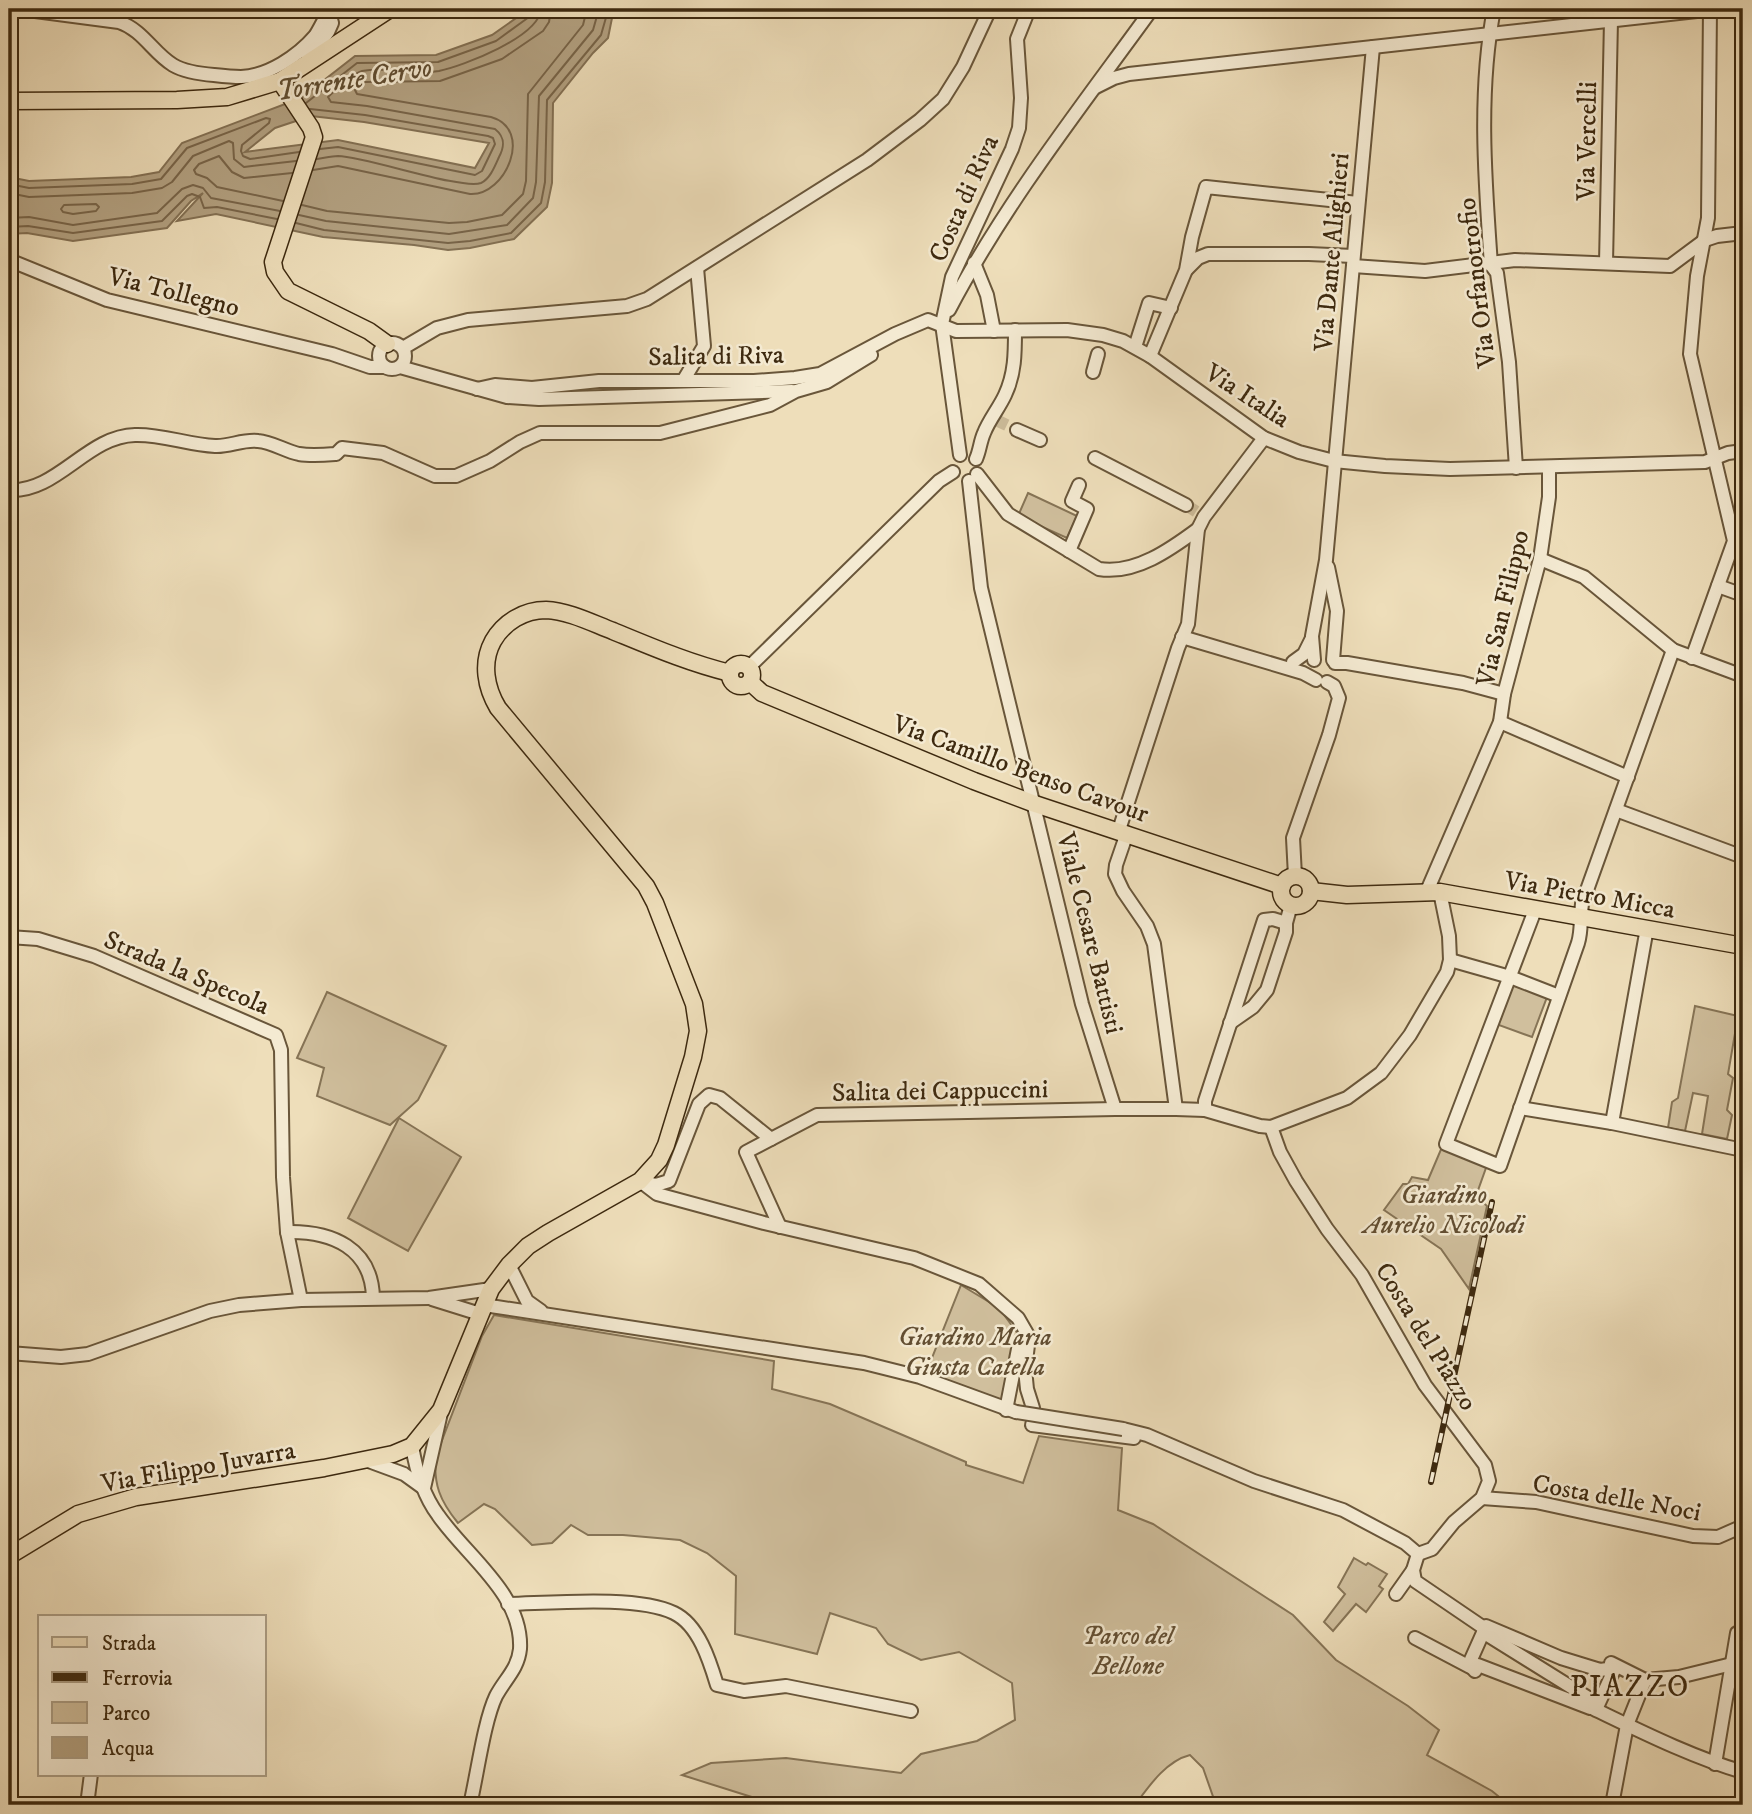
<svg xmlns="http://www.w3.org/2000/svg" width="1752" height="1814" font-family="'IM FELL DW Pica',serif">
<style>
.green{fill:#d0bf9d;stroke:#867456;stroke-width:2}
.water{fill:#b2a080;stroke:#837053;stroke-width:2;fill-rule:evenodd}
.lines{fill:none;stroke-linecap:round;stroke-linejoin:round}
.shore{stroke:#786448;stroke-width:2}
.minor-tunnel{stroke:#cbba98;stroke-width:12;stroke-dasharray:12 6;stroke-linecap:butt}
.minor-casing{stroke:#69563a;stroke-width:16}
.major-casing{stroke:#3d290f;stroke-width:19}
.minor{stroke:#f4ead2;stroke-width:12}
.major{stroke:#eedeba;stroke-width:16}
.rail-casing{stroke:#3d290f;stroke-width:6}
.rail{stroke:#f4ead2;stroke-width:3.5;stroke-dasharray:10;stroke-linecap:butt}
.minor-bridge-casing{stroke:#69563a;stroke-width:16;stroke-linecap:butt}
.minor-bridge{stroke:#f4ead2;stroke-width:12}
.labels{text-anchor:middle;stroke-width:5;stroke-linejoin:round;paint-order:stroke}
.street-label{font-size:26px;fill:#3d290f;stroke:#f4ead2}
.park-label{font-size:26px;font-style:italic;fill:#624e32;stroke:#f4ead2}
.water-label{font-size:28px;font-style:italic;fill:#604d31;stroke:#f4ead2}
.quarter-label{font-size:30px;letter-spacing:2px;fill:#3d290f;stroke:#f4ead2}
</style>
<rect width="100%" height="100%" fill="#eedeba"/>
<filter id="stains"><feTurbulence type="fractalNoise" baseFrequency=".00286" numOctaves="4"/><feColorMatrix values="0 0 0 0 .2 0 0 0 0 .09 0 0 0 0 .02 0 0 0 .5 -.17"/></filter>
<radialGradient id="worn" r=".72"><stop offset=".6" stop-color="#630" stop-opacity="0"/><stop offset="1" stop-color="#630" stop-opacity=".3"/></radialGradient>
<g class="green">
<path d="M 1028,493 L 1077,516 L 1067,538 L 1018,516 Z"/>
<path d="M 1510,984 L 1547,997 L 1532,1037 L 1496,1024 Z"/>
<path d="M 327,992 L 446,1046 L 418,1100 L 390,1125 L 317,1096 L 324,1068 L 297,1058 Z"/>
<path d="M 1695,1006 L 1738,1016 L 1728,1074 L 1733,1078 L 1727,1110 L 1732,1115 L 1727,1139 L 1702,1134 L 1708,1096 L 1693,1093 L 1685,1131 L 1668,1128 L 1672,1102 L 1678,1098 Z"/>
<path d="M 399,1118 L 461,1157 L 408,1251 L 348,1218 Z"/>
<path d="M 1442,1147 L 1487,1165 L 1476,1196 L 1487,1206 L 1469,1289 L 1441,1249 L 1384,1210 L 1403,1184 L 1408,1184 L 1412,1177 L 1428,1180 Z"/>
<path d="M 961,1285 L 999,1308 L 1021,1338 L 1014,1345 L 1001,1404 L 926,1373 Z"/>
<path d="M 494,1315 L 774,1361 L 772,1389 L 830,1404 L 966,1462 L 966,1465 L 1023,1483 L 1039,1436 L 1122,1448 L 1118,1510 L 1153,1524 L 1293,1615 L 1336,1660 L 1408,1706 L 1439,1730 L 1427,1755 L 1492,1791 L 1509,1805 L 1216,1805 L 1203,1768 L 1190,1755 C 1166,1761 1149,1786 1135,1805 L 777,1805 L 682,1775 L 711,1763 L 786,1758 L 901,1773 L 921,1754 L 977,1741 L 1015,1720 L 1012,1683 L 959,1652 L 921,1660 L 888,1644 L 876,1628 L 830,1613 L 817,1654 L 735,1634 L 736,1576 L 707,1553 L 680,1540 L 623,1535 L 588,1535 L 571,1525 L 552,1543 L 532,1545 L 495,1509 L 484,1504 L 458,1523 C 440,1501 433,1484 436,1456 L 482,1336 Z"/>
<path d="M 1354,1558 L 1366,1565 L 1368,1563 L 1387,1574 L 1379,1586 L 1383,1589 L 1366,1612 L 1356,1604 L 1333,1631 L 1324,1622 L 1345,1594 L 1338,1587 Z"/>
</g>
<path class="water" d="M 529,9 L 644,9 L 632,17 L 612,18 L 608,38 L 593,53 L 553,103 L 552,183 L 547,207 L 514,239 L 470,248 L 448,250 L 414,245 L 323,237 L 216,214 L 177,221 L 203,193 L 191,201 L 167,228 L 73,241 L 27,233 L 9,234 L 9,177 L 29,181 L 131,177 L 159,172 L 182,143 L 301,98 L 355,56 L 436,55 L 492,35 ZM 311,116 L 364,122 L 489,143 L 475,168 L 338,140 L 245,152 L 275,128 Z"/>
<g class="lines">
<g class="shore">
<path d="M 306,103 L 357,63 L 438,62 L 496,41 L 529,17 L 532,9"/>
<path d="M 310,109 L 365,115 L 488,136 L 493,138 L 495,144 L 482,171 L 475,175 L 338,147 L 320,149"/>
<path d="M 317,159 C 324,158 332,156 338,156 C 368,157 461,190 481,183 C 490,179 495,166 499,157 C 505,146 505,137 495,129 L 367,106 L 331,102 L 328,97 C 336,90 352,74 362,71 C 387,66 414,75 439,71 C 463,66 539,37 541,9"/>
<path d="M 313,170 L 338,166 L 470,194 C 506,196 534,129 491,117 L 357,94 L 355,90 L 365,82 L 440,81 L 502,59 L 543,31 L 549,22 L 551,9"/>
<path d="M 9,184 L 29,188 L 132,184 L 161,179 L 187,148 L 266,118 L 270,119 L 269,123 L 242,145 L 241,151 L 243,156 L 250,159 L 299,152"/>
<path d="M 9,193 L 29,197 L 132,193 L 162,188 L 172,182 L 193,156 L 229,141 L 233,143 L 234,159 L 244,167 L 296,161"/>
<path d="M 283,201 L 217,187 L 207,178 L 196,174 L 194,170 L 199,164 L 219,156 L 232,172 L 244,178 L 292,173"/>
<path d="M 96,204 L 99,207 L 96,211 L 73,214 L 63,212 L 61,209 L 64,205 Z"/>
<path d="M 302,205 L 327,211 L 449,223 L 467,222 L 502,215 L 523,194 L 526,181 L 528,94 L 583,25 L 587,9"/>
<path d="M 299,215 L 326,221 L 449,234 L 507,225 L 533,198 L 536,182 L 539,96 L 593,30 L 599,9"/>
<path d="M 9,218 L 29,217 L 73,225 L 157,213 L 182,189 L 193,185 L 203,188 L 211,198 L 280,211"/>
<path d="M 296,223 L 324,230 L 448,243 L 470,241 L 511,233 L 541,203 L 545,182 L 547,100 L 601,35 L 607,14 L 612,11 L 632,9"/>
<path d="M 9,227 L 28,226 L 73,233 L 162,221 L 187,196 L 192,194 L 200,197 L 204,208 L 217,207 L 277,219"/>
</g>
<g class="minor-tunnel">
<path d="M 996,420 L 1017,430"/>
<path d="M 1186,505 L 1197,512"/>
</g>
<defs>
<g id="minor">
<path d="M 20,9 L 119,22 C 143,30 153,53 173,65 C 185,72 201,74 214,75 C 223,76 233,77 241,77 C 268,76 298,56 315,36 C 319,30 322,23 326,17 L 330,16 L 332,23 L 328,32 L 308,57"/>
<path d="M 1494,9 C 1478,92 1485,180 1491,265 L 1497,273 L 1509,362 L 1516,468"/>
<path d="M 1096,87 L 1114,78 L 1129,74 L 1715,9"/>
<path d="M 9,260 L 107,300 L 332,354 L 370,367 L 385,367"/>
<path d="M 974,263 L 987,295 L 994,331"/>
<path d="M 1606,263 L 1611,20"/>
<path d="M 1353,266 L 1425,271 L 1515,260 L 1670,266 L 1705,240 L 1717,236 L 1743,233"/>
<path d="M 1187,269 L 1198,258 L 1208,254 L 1309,254 L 1353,256"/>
<path d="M 949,310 C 1005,203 1081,107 1152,9"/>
<circle cx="392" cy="356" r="13"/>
<path d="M 1135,347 L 1149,303 L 1171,308"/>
<path d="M 403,348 L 437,328 L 468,320 L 627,306 L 647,299 L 867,160 L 920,120 L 943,99 L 963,67 L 990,9"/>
<path d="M 1150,356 L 1186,270 L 1192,237 L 1206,187 L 1358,203"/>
<path d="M 400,367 L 507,397 L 539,399 L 792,391"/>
<path d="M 1093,372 L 1098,354"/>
<path d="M 683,381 L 704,346 L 697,268"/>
<path d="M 477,389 L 495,385 L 532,388 L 599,381 L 754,381 L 795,378 L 820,374 L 895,334 L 928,320 L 956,331 L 1067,330 L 1103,335 L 1123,341 L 1150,356 L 1264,438 L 1299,452 L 1334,461 L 1385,466 L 1450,469 L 1705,462 L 1728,453 L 1743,451"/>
<path d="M 1017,430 L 1040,440"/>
<path d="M 960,455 L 942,324 L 952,277 L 1012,149 L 1019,128 L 1021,98 L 1017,39 L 1029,9"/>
<path d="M 1095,458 L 1186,505"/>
<path d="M 976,459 C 980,450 980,442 984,433 C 989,420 999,408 1005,395 C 1015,374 1015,353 1015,330"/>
<path d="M 977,474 L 1008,514 L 1099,569 C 1135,575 1171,549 1198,529"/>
<path d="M 969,481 L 981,588 L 1082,1004 L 1115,1109"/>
<path d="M 9,490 C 57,493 87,436 135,435 C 162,434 188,445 215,446 C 229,447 243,439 258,441 C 272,442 285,451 299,454 C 311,456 323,455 336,454 L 342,448 L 383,453 L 435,476 L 456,476 L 490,461 L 520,442 L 540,433 L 660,433 L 770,405 L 796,391 L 827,382 L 871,355"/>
<path d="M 1069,551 L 1087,509 L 1072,501 L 1079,485"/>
<path d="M 1540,559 L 1584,577 L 1673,650 L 1743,676"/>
<path d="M 1328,567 L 1337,611 L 1333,660"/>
<path d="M 1718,586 L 1743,595"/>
<path d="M 1182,637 L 1303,673 L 1316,680"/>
<path d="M 1692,658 L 1734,541 L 1690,354 L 1697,276 L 1708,218 L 1710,9"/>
<path d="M 1314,660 L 1312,636 L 1326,560 L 1373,47"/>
<path d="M 1293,662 L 1304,654 L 1311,640"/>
<path d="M 1335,663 L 1347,663 L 1463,683 L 1504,694"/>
<path d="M 748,668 L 939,481 L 953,472"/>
<path d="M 1500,722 L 1628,777"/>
<path d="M 1616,810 L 1743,857"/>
<path d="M 1119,830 L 1178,648 L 1188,624 L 1198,529 L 1204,517 L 1264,438"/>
<path d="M 1127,833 L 1116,865 L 1115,874 L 1123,891 L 1147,926 L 1154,944 L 1176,1109"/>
<path d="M 1295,876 L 1293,838 L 1329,735 L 1339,698 L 1334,686 L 1327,682"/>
<path d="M 1427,891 L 1500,722 L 1504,694 L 1540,559 L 1549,497 L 1549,467"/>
<path d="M 1535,910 L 1446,1144 L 1500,1166 L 1578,943 C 1582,930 1580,918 1582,904 L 1673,650"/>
<path d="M 9,937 L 38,939 L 94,956 L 276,1035 L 281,1050 L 283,1177 L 287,1232 L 301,1300"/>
<path d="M 1450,960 L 1510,977 L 1559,996"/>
<path d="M 1230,1023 L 1253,1007 L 1267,990 L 1286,932 L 1286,923 L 1291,905"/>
<path d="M 1520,1108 L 1612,1123 L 1743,1150"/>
<path d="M 1205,1110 L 1205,1101 L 1264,920 L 1273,919 L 1286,923"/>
<path d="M 1612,1123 L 1647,928"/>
<path d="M 1271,1127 L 1280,1152 L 1296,1181 L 1327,1229 L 1362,1275 L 1425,1385 L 1485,1465 L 1489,1481 L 1482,1498 L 1454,1522 L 1432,1549 L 1418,1554"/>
<path d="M 640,1181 L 657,1194 L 764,1223 L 914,1258 L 979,1284 L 1018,1318 L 1029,1337 L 1025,1369 L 1027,1389 L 1033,1408"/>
<path d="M 644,1182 L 656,1185 L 669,1181 L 699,1104 L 709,1095 L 720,1098 L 771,1139"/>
<path d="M 780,1227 L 746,1152 L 817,1115 L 1115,1109 L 1176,1109 L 1205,1110 L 1260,1126 L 1271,1127 L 1347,1098 L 1381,1073 L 1410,1035 L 1447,972 L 1450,960 L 1449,936 L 1440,892"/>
<path d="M 287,1232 C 332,1231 372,1248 373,1298"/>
<path d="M 509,1265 L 527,1301 L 541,1311"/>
<path d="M 432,1299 L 480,1314"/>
<path d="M 484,1305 L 864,1363 L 920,1377 L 1016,1412"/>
<path d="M 9,1353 L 61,1357 L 88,1354 L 210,1311 L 239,1305 L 301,1300 L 429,1298 L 491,1289"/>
<path d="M 1006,1410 L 1019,1344"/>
<path d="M 1033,1422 L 1032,1425 L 1134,1438"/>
<path d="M 1123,1429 L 1147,1435 L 1254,1481 L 1343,1510 L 1405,1543 L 1418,1554 L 1413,1570 L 1415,1581 L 1487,1630 L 1489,1636 L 1595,1702"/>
<path d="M 412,1446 C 416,1470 423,1495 438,1515 C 466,1556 523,1594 520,1649 C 518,1669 505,1679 496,1696 C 484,1721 477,1776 470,1805"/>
<path d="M 366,1460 L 404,1474 L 422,1487"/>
<path d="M 424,1488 L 441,1413"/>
<path d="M 1482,1498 L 1536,1502 L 1693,1536 L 1718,1537 L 1743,1526"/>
<path d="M 1396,1594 L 1413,1570"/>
<path d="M 508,1604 C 551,1603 638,1595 674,1613 C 699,1625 710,1662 717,1685 L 744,1691 L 786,1686 L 911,1711"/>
<path d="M 1486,1626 L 1561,1658 L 1600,1670 L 1615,1668 L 1598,1705 L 1590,1708 L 1478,1665 L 1475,1671 L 1469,1664 Z"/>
<path d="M 1415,1638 L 1470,1667"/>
<path d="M 1611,1663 L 1645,1680"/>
<path d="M 1595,1704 L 1594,1709 C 1642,1732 1692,1757 1743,1772"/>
<path d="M 1715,1764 L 1737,1633 L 1743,1630"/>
<path d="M 87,1805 L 91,1774"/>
<path d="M 1612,1805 L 1627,1725 L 1645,1680 L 1679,1677 L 1732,1664"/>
</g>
<g id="major">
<path d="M 280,81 L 311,128 L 314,137 L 276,253 L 273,262 L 275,272 L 288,291 L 369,331 L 387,344"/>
<path d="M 9,101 L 177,100 L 227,97 L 280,81 L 390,9"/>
<circle cx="741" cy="675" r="11"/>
<path d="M 750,682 L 762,693 L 974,781 L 1035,804 L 1282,886"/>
<circle cx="1296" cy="891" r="15"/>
<path d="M 1311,891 L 1347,895 L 1440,892 L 1743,946"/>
<path d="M 9,1556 L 78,1514 L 136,1497 L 324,1468 L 393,1454 L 412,1446 L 441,1410 L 491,1289 L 509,1265 L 528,1246 L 548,1233 L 640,1181 L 659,1160 L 666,1145 L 693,1057 L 698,1031 L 694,1004 L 655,903 L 646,886 L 498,708 C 486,688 481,663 493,641 C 504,622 524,610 546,610 C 569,611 592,623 613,631 C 652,647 689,663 730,673"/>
</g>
</defs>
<use href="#minor" class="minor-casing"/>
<use href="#major" class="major-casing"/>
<use href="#minor" class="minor"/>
<use href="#major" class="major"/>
<defs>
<path id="rail" d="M 1431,1482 L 1492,1202"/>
</defs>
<use href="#rail" class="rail-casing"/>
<use href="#rail" class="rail"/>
<defs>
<path id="minor-bridge" d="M 1016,1412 L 1123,1429"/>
</defs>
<use href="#minor-bridge" class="minor-bridge-casing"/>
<use href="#minor-bridge" class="minor-bridge"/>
</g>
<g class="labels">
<g class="street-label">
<text transform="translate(1586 141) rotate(-89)" y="9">Via Vercelli</text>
<text transform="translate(963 198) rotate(-66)" y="9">Costa di Riva</text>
<text transform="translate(1331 252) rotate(-85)" y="9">Via Dante Alighieri</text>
<text transform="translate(1476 283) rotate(-97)" y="9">Via Orfanotrofio</text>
<text transform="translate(174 291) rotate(14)" y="9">Via Tollegno</text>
<text transform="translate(716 355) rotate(-1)" y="9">Salita di Riva</text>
<text transform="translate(1248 395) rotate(33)" y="9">Via Italia</text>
<text transform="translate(1502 608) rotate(-77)" y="9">Via San Filippo</text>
<text transform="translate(1021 768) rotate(20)" y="9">Via Camillo Benso Cavour</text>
<text transform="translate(1590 894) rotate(10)" y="9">Via Pietro Micca</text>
<text transform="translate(1091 933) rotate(76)" y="9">Viale Cesare Battisti</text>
<text transform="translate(187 972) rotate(23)" y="9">Strada la Specola</text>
<text transform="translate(940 1090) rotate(-1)" y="9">Salita dei Cappuccini</text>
<text transform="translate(1427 1336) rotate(58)" y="9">Costa del Piazzo</text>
<text transform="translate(198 1466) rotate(-10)" y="9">Via Filippo Juvarra</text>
<text transform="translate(1617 1497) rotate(10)" y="9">Costa delle Noci</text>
</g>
<g class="park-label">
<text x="1444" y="1203">Giardino<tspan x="1444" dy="30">Aurelio Nicolodi</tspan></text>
<text x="975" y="1345">Giardino Maria<tspan x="975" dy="30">Giusta Catella</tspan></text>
<text x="1128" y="1644">Parco del<tspan x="1128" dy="30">Bellone</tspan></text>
</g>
<g class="water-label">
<text transform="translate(354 78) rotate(-9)" y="10">Torrente Cervo</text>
</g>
<g class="quarter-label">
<text x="1630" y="1696">PIAZZO</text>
</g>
</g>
<rect width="1752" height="1814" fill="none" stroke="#eedeba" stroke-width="35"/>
<rect x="10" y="10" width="1731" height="1793" fill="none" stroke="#3d290f" stroke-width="3.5"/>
<rect x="18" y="18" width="1717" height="1779" fill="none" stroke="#3d290f" stroke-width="2"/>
<rect x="38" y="1615" width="228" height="161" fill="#f4ead2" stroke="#ab9d84" stroke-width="2"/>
<rect x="52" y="1637" width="35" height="10" fill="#eedeba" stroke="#ab9d84" stroke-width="2"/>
<text x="102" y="1650" font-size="21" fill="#3d290f">Strada</text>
<rect x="52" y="1672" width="35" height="10" fill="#3d290f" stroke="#ab9d84" stroke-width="2"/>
<text x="102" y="1685" font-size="21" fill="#3d290f">Ferrovia</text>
<rect x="52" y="1702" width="35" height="21" fill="#d0bf9d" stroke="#ab9d84" stroke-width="2"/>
<text x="102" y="1720" font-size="21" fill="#3d290f">Parco</text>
<rect x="52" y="1737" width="35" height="21" fill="#b2a080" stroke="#ab9d84" stroke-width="2"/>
<text x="102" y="1755" font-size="21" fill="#3d290f">Acqua</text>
<rect width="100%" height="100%" filter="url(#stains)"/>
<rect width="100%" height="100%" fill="url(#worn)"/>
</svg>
